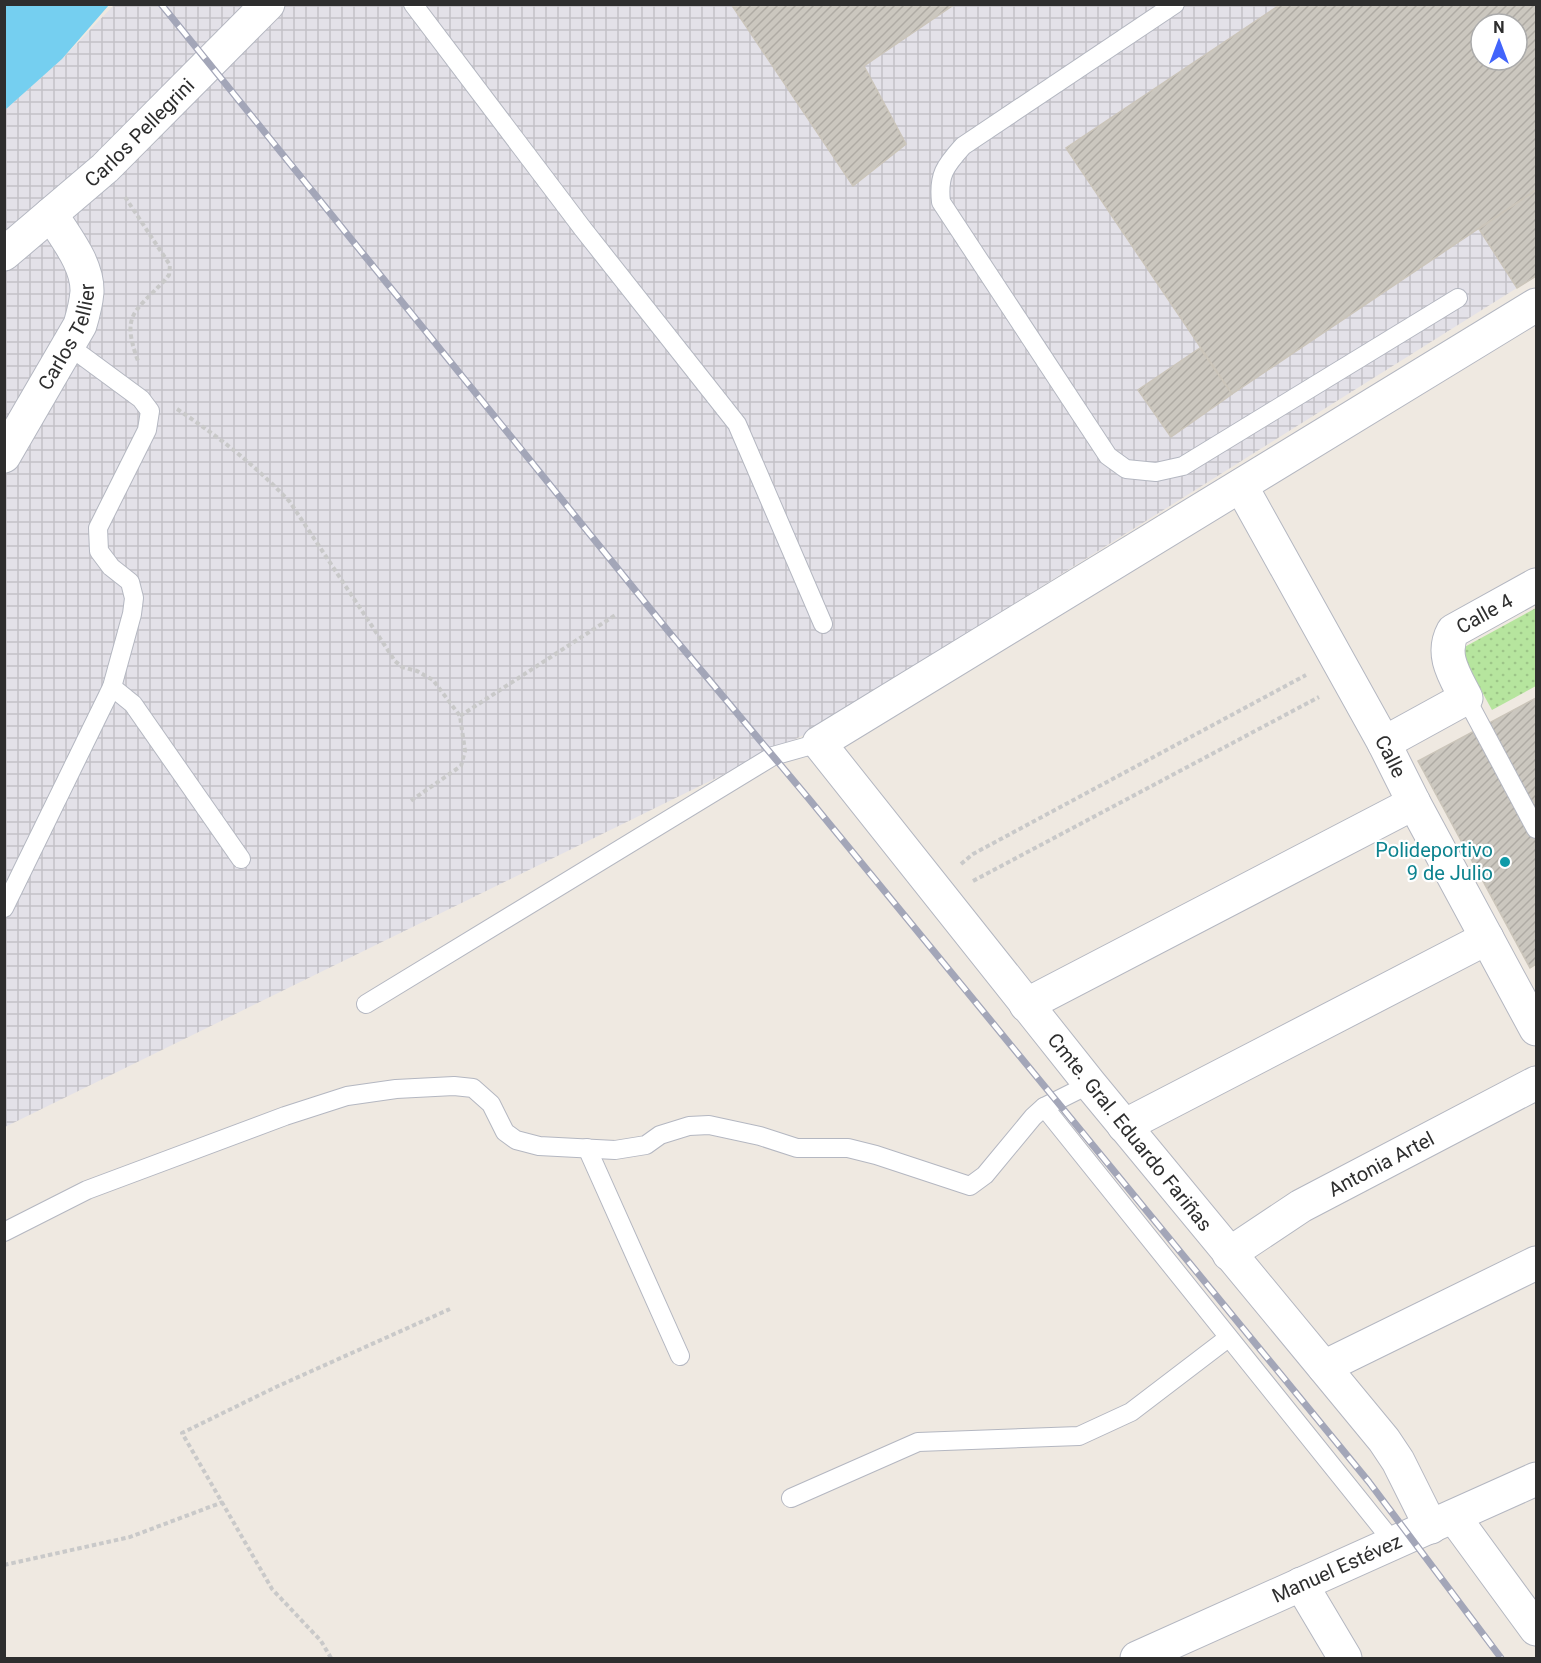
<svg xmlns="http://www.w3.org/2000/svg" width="1541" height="1663" font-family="Roboto,sans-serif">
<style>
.industrial{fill:url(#industrial-grid);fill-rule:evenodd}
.park{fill:url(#park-dots)}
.water{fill:#75cff0}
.building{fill:url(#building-hatch);stroke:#cbc5ba;stroke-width:1.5;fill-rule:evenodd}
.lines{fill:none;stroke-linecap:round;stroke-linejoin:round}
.service-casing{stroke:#b4b7c1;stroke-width:20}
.minor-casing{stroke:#b4b7c1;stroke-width:35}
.path{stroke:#c9c9c9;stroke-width:4;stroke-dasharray:4.5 3;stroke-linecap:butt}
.service{stroke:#fff;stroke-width:18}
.minor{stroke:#fff;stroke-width:33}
.rail-casing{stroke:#a3a6b8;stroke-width:7}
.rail{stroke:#fff;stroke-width:4.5;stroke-dasharray:14;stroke-linecap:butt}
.culture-dot{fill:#0f9aa8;stroke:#fff;stroke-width:2}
.labels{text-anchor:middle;stroke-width:4.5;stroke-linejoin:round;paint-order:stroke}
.street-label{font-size:20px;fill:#2e2e2e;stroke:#fff}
.culture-label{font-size:20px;fill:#0d838f;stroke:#fff;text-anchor:end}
</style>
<defs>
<pattern id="industrial-grid" width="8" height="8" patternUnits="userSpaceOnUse" patternTransform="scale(1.5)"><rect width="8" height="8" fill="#e3e1e8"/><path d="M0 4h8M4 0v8" fill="none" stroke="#c3c1c7"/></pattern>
<pattern id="park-dots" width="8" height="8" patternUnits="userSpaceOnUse" patternTransform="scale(1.5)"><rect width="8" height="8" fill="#b6e59e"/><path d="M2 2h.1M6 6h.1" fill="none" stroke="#9dc588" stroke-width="1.8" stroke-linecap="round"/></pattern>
<pattern id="building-hatch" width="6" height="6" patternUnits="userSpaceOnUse" patternTransform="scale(1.5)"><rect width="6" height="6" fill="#cbc7bf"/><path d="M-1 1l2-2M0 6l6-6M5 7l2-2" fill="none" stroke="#afaba4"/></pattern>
</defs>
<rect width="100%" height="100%" fill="#efe9e1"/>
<path class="industrial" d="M 114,5 L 1536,5 L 1536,276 L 810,732 L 5,1127 L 5,110 L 62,59 ZM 1481,24 L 1517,24 L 1517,60 L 1481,60 Z"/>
<path class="park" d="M 1536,608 L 1536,686 L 1492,710 L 1459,650 Z"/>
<path class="water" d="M 5,4 L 109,5 L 62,59 L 5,110 Z"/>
<g class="building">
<path d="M 731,4 L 955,4 L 864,66 L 906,144 L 853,186 Z"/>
<path d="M 1281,4 L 1536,4 L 1536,190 L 1232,394 L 1066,148 ZM 1481,24 L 1517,24 L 1517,60 L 1481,60 Z"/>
<path d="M 1536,190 L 1536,276 L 1517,288 L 1479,229 Z"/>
<path d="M 1200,348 L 1232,394 L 1171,437 L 1138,390 Z"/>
<path d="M 1536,698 L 1536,964 L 1530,968 L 1418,761 Z"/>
</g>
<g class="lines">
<defs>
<g id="service">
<path d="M 413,4 L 583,229 L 737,424 L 823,624"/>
<path d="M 1175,4 L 963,146 C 945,166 938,175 941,202 L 1108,456 L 1126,469 L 1156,472 L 1183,466 L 1458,298"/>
<path d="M 112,687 L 133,704 L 241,859"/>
<path d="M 1466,698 L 1536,829"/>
<path d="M 4,908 L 112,687 L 132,614 L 134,598 L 130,582 L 111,567 L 99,551 L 98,528 L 147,430 L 150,411 L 141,399 L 69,346"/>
<path d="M 366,1004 L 773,756 L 819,743"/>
<path d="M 1044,1107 L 1394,1543"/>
<path d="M 587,1148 L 680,1356"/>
<path d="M 4,1232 L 87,1190 L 285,1116 L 347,1096 L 396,1089 L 454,1086 L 473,1088 L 491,1104 L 505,1132 L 516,1140 L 539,1146 L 615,1150 L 646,1145 L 660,1135 L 689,1126 L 709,1125 L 760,1136 L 797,1148 L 848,1148 L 876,1155 L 970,1186 L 985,1175 L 1033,1117 L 1044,1107 L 1090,1084"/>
<path d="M 791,1498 L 918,1442 L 1079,1436 L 1131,1412 L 1228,1338"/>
</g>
<g id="minor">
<path id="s1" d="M 4,254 L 105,168 L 268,4"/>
<path id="s2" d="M 4,456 L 80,325 C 83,315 86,303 87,292 C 88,264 65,237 51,214"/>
<path id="s3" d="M 1241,486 L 1384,743 L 1414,803 L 1536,1029"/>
<path id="s4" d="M 1384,743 L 1466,698 C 1455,676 1440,655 1453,631 L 1536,585"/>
<path d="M 1026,1005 L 1414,803"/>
<path d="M 1124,1126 L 1487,938"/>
<path id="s5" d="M 1229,1254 L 1301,1206 L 1536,1083"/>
<path d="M 1324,1367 L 1536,1263"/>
<path d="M 1454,1517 L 1536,1629"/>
<path d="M 1431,1527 L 1398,1461 L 1384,1440 L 1090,1084 L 819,743 L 1536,305"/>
<path d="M 1301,1584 L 1345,1658"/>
<path id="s6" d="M 1137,1658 L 1536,1479"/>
</g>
</defs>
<use href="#service" class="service-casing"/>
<use href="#minor" class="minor-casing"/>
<g class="path">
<path d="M 125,197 L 170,265 L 169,275 L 165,280 C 134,313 121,314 138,361"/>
<path d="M 177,409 C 219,437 255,465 290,502 L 395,661 L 402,667 L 417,671 L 433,680 L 460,716 L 465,751 L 461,766 L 409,802"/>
<path d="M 460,716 L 617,614"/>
<path d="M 961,864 L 973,854 L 1306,675"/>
<path d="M 973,881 L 1319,697"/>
<path d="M 4,1565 L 130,1537 L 223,1502"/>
<path d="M 331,1658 L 321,1641 L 272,1589 L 182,1433 L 276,1387 L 450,1309"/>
</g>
<use href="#service" class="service"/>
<use href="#minor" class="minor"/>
<defs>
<path id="rail" d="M 161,4 L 669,632 L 809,799 L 1369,1482 L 1501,1658"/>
</defs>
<use href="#rail" class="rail-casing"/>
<use href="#rail" class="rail"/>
</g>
<circle class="culture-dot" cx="1505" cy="862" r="6"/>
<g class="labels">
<g class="street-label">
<text dy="7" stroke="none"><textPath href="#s1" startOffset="182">Carlos Pellegrini</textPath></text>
<text dy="7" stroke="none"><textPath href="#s2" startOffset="136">Carlos Tellier</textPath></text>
<text dy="7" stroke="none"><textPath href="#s4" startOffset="201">Calle 4</textPath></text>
<text dy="7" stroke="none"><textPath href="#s3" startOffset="309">Calle</textPath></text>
<text transform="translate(1130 1132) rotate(51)" y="7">Cmte. Gral. Eduardo Fariñas</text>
<text dy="7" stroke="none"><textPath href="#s5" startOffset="177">Antonia Artel</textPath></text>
<text dy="7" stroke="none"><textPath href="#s6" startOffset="219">Manuel Estévez</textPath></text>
</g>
<g class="culture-label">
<text x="1493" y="857">Polideportivo<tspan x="1493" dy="23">9 de Julio</tspan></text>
</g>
</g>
<rect width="1541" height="1663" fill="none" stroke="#2e2e2e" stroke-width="12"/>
<g transform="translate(1499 42)"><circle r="28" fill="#ffffff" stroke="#ababab" stroke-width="1.5"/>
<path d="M0-4.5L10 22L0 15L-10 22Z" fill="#4264fb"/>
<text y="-9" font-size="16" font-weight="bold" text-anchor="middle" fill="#2e2e2e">N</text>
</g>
</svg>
